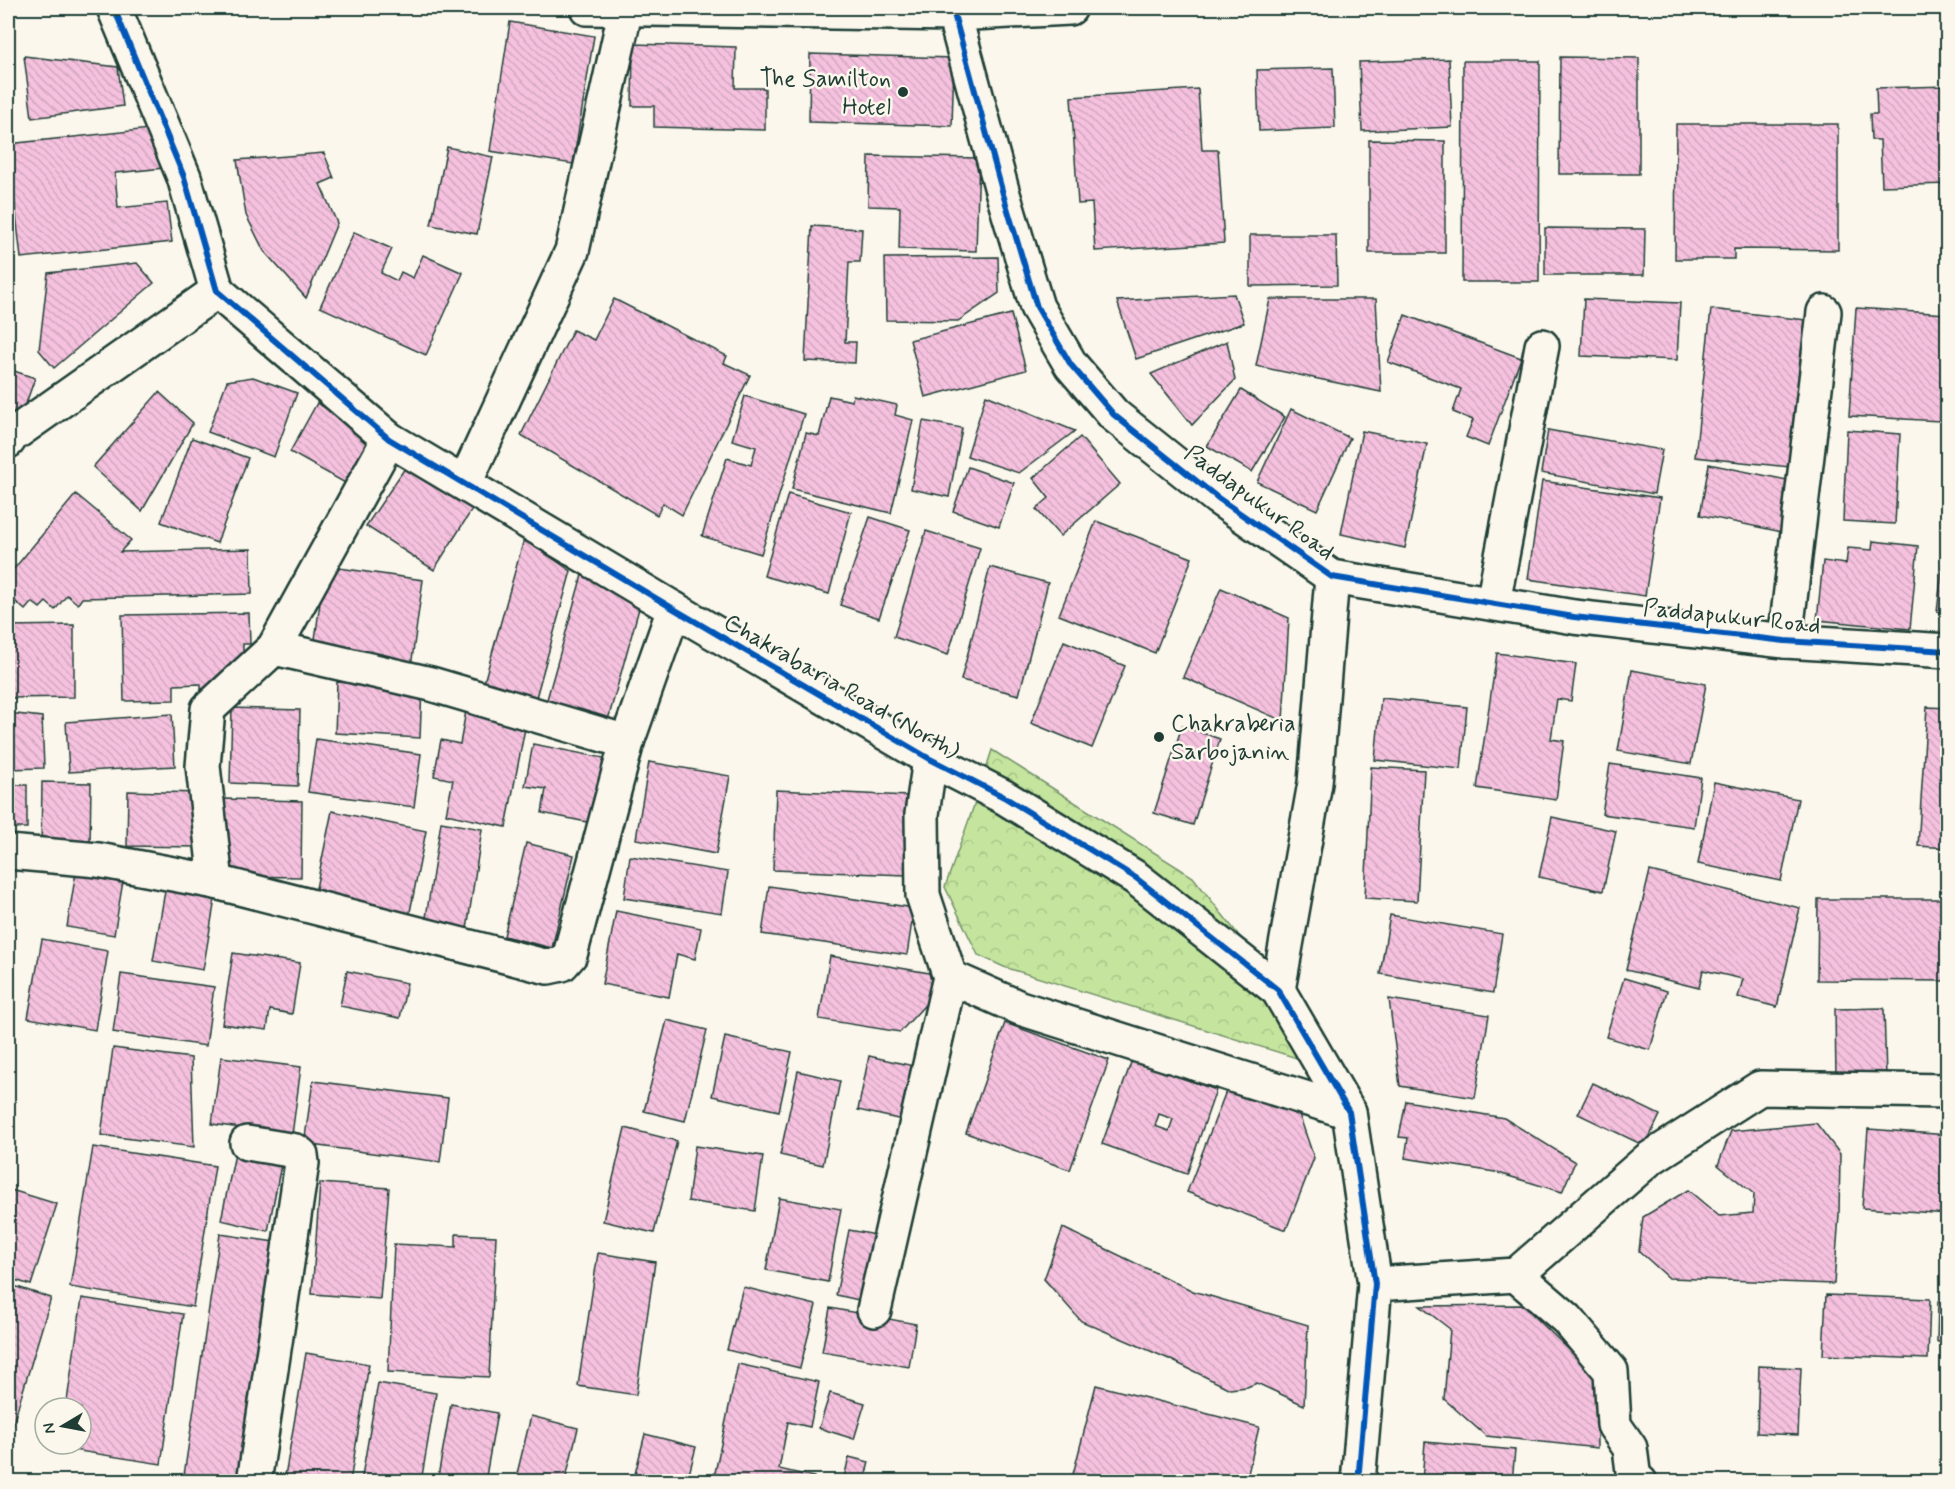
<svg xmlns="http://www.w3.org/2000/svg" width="1955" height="1489" font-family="Mynerve,sans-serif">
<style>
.park{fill:url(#park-crowns);stroke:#729169;stroke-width:1.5}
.building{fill:url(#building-back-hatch);stroke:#1f3d34;stroke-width:1.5;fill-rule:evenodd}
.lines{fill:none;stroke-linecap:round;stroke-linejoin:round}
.street-casing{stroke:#1f3d34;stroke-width:38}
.secondary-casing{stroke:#1f3d34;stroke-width:38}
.street{stroke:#fbf7ec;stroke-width:33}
.secondary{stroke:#fbf7ec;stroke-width:33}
.cycleway-casing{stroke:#fbf7ec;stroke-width:10}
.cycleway{stroke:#0057b8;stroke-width:6}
.poi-dot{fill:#1f3d34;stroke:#fbf7ec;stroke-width:2}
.labels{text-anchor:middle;stroke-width:5;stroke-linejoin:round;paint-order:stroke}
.poi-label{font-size:24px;fill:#1f3d34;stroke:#fbf7ec;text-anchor:end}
.street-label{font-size:24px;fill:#1f3d34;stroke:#fbf7ec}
</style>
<defs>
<pattern id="park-crowns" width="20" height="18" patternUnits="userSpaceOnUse" patternTransform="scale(1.5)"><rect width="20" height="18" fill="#c5e59e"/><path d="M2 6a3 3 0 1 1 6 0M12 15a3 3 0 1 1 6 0" fill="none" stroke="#a9c589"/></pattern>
<pattern id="building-back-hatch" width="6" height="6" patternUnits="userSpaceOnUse" patternTransform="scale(1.5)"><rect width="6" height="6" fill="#f5c1de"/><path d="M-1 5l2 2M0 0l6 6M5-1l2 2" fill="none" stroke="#d2a7bf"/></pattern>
</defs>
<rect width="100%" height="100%" fill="#fbf7ec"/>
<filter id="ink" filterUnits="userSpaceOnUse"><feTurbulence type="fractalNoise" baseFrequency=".0167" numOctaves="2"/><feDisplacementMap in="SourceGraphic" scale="12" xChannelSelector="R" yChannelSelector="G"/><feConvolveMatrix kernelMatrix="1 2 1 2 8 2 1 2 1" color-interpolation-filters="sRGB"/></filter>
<g filter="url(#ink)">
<path class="park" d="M 992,750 L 1193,877 L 1269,974 L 1316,1064 L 1004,967 L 978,955 L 945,887 L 977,797 Z"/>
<g class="building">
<path d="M 510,22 L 594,36 L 573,164 L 490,151 Z"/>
<path d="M 633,44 L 736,47 L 735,88 L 765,88 L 765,130 L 654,127 L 654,106 L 632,106 Z"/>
<path d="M 810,54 L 954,58 L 952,126 L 809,122 Z"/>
<path d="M 24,56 L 118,67 L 123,106 L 32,118 Z"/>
<path d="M 1560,57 L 1639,58 L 1639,174 L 1559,174 Z"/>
<path d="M 1449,59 L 1452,127 L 1362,131 L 1359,62 Z"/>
<path d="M 1463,61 L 1540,61 L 1539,282 L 1462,282 Z"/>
<path d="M 1333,68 L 1335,128 L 1259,131 L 1257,70 Z"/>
<path d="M 1948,86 L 1948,184 L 1882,186 L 1880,140 L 1871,140 L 1870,114 L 1877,114 L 1876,88 Z"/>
<path d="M 1198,89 L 1202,150 L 1218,150 L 1224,243 L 1095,251 L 1092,203 L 1078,204 L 1071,97 Z"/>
<path d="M 1676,124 L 1838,124 L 1838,250 L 1734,249 L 1734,259 L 1675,259 Z"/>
<path d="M 159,128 L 164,168 L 115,173 L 118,208 L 167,203 L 172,242 L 21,258 L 8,144 Z"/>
<path d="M 1369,140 L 1445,141 L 1445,253 L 1369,253 Z"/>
<path d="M 447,147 L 493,157 L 477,234 L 431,225 Z"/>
<path d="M 324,153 L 334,178 L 320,184 L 337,223 L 306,298 L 264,251 L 246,215 L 237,160 Z"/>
<path d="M 869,156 L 979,158 L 976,251 L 899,249 L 900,207 L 868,206 Z"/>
<path d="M 812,226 L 862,229 L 860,262 L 849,262 L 845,342 L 856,342 L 855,363 L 805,361 Z"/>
<path d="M 1545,228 L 1645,229 L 1644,275 L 1545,275 Z"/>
<path d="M 354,232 L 392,249 L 381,273 L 397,281 L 401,272 L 413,278 L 423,255 L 463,273 L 426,355 L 320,307 Z"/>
<path d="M 1250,235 L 1336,235 L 1337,285 L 1250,286 Z"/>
<path d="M 998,257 L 999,293 L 958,321 L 886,320 L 885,258 Z"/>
<path d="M 137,263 L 154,283 L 54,368 L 39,350 L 48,273 Z"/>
<path d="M 1234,294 L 1244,323 L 1136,359 L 1117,301 Z"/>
<path d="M 614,299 L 727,356 L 724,363 L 750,375 L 682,515 L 663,503 L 657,515 L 521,435 L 573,330 L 594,340 Z"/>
<path d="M 1270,299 L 1376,299 L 1381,392 L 1256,366 Z"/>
<path d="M 1584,299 L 1680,303 L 1677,360 L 1581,356 Z"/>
<path d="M 1856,308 L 1947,314 L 1940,421 L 1849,416 Z"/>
<path d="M 1711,309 L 1806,320 L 1790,467 L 1695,457 Z"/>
<path d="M 1011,314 L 1026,370 L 925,397 L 910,340 Z"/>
<path d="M 1405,315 L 1521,358 L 1488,446 L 1466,437 L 1473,420 L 1453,412 L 1461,389 L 1388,362 Z"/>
<path d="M 1227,341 L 1235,380 L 1192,425 L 1151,374 Z"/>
<path d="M 8,369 L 35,378 L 19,423 L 8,419 Z"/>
<path d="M 253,377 L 297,393 L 274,457 L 208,432 L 227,381 Z"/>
<path d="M 1241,390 L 1285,417 L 1252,472 L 1207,446 Z"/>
<path d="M 159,392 L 193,423 L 142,511 L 93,467 Z"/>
<path d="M 853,395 L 897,405 L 895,415 L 913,420 L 891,513 L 792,489 L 806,433 L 819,436 L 829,396 L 852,401 Z"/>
<path d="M 986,395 L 1075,431 L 1019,473 L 967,456 Z"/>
<path d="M 745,396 L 804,414 L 761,554 L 702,536 L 727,458 L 751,465 L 756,447 L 732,440 Z"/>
<path d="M 317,403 L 374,436 L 347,484 L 290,452 Z"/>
<path d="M 1291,409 L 1350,438 L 1317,510 L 1257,482 Z"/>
<path d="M 923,421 L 962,428 L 949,497 L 911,489 Z"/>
<path d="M 1548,430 L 1662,450 L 1654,494 L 1541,473 Z"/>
<path d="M 1847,430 L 1900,434 L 1895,524 L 1843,521 Z"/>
<path d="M 1362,431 L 1427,444 L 1405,548 L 1341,534 Z"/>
<path d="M 1080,437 L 1120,484 L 1060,536 L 1036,509 L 1049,498 L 1033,478 Z"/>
<path d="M 192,438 L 248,458 L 217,543 L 161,522 Z"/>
<path d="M 1709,464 L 1797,482 L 1787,533 L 1700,515 Z"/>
<path d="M 407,465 L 473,508 L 434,570 L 366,526 Z"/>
<path d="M 968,467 L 1014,483 L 999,527 L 953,511 Z"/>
<path d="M 1542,481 L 1660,498 L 1645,596 L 1528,579 Z"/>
<path d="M 76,494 L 131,540 L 120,552 L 251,549 L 252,594 L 82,598 L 78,604 L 67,595 L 55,610 L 46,602 L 40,608 L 32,602 L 25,610 L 8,595 L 8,576 Z"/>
<path d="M 788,494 L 851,512 L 829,594 L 764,576 Z"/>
<path d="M 870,517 L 910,530 L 879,618 L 840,605 Z"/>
<path d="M 1948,520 L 1948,614 L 1937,612 Z"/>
<path d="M 1096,521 L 1192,558 L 1155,653 L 1059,615 Z"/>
<path d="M 926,531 L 980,548 L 948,655 L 894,637 Z"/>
<path d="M 524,539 L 571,571 L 535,701 L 483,686 Z"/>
<path d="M 1873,541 L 1918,546 L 1910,629 L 1817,620 L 1823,561 L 1846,564 L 1848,548 L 1872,550 Z"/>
<path d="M 325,566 L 423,580 L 411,667 L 313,654 Z"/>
<path d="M 990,567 L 1048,583 L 1019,695 L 961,680 Z"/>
<path d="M 582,575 L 640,605 L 608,720 L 546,703 Z"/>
<path d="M 1221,588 L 1289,618 L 1283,721 L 1183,677 Z"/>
<path d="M 249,613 L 250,644 L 243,644 L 243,665 L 201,690 L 201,684 L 174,685 L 174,700 L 124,701 L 122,615 Z"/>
<path d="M 74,625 L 74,697 L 8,698 L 8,626 Z"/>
<path d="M 1064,641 L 1125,666 L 1092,748 L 1031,723 Z"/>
<path d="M 1497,653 L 1576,664 L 1571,701 L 1557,699 L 1551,739 L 1564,741 L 1556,800 L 1477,788 Z"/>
<path d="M 1632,670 L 1706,684 L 1691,764 L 1618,751 Z"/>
<path d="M 337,682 L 422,686 L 420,738 L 335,733 Z"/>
<path d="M 1381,698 L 1467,707 L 1461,769 L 1375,760 Z"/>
<path d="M 1927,707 L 1948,708 L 1948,848 L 1918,846 Z"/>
<path d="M 232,708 L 300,710 L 298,786 L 230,783 Z"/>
<path d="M 466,711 L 526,723 L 506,827 L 446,814 L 453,780 L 434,776 L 441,740 L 460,744 Z"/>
<path d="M 8,713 L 42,717 L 44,768 L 8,769 Z"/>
<path d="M 172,714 L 175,766 L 69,772 L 66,722 Z"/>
<path d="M 1182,726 L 1220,739 L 1193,825 L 1154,813 Z"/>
<path d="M 316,739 L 421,754 L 414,807 L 308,792 Z"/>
<path d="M 533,744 L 604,758 L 592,823 L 542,813 L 546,789 L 525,786 Z"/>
<path d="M 649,762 L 730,776 L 716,854 L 636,839 Z"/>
<path d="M 1610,764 L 1701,778 L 1694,827 L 1602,814 Z"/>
<path d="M 1371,767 L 1424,770 L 1417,901 L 1365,898 Z"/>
<path d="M 42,782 L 91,783 L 90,847 L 41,846 Z"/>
<path d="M 1714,782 L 1798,799 L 1781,881 L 1698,864 Z"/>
<rect x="8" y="785" width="19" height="43"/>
<path d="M 776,790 L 909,796 L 906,875 L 773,870 Z"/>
<path d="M 128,791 L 198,793 L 197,847 L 127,846 Z"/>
<path d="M 223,799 L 302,801 L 301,877 L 222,876 Z"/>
<path d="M 332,811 L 426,831 L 409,917 L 314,898 Z"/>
<path d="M 1552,817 L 1616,831 L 1603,891 L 1539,877 Z"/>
<path d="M 441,822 L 482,829 L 466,936 L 424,930 Z"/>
<path d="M 526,843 L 574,855 L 552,948 L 504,936 Z"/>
<path d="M 630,856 L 728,872 L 722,913 L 624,898 Z"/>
<path d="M 77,866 L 124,875 L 114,935 L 67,927 Z"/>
<path d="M 1650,871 L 1800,908 L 1777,1007 L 1738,997 L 1743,979 L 1703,970 L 1699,988 L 1626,970 Z"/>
<path d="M 166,885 L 216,893 L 203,970 L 153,961 Z"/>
<path d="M 769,886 L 914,908 L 907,955 L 762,934 Z"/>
<path d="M 1818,899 L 1948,899 L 1948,981 L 1817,980 Z"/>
<path d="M 616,911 L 701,928 L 695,959 L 677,954 L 669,997 L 602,984 Z"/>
<path d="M 1390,915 L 1502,934 L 1493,993 L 1380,974 Z"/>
<path d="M 42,939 L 108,951 L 95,1030 L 28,1018 Z"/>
<path d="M 233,953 L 300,963 L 292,1014 L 270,1010 L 267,1030 L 222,1024 Z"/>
<path d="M 830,956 L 929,973 L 935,994 L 900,1032 L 819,1019 Z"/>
<path d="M 347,971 L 407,983 L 400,1018 L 340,1006 Z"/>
<path d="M 121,974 L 214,987 L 206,1046 L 113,1032 Z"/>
<path d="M 1624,978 L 1667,991 L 1650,1050 L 1606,1037 Z"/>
<path d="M 1389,999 L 1489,1015 L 1475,1098 L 1400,1086 Z"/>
<path d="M 1884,1008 L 1886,1077 L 1836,1078 L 1835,1009 Z"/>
<path d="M 667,1020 L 707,1030 L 685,1121 L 644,1111 Z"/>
<path d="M 1005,1023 L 1109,1060 L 1070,1170 L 966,1133 Z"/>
<path d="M 725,1037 L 792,1052 L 779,1111 L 712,1096 Z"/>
<path d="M 113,1048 L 191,1058 L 194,1147 L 101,1135 Z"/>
<path d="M 869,1056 L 918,1067 L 907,1121 L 858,1110 Z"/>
<path d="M 221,1057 L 301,1067 L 292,1135 L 212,1124 Z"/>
<path d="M 1132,1060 L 1216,1090 L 1187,1174 L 1102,1144 ZM 1159,1114 L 1173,1119 L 1169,1131 L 1155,1126 Z"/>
<path d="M 798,1071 L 840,1081 L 823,1165 L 780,1155 Z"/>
<path d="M 313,1081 L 448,1098 L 440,1162 L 304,1144 Z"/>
<path d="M 1230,1081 L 1297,1108 L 1314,1158 L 1286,1230 L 1187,1192 Z"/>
<path d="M 1593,1083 L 1660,1115 L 1645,1146 L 1578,1114 Z"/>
<path d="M 1406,1101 L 1504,1118 L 1575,1162 L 1562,1192 L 1495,1172 L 1405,1158 L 1408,1138 L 1399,1137 Z"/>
<path d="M 1816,1123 L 1840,1154 L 1839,1215 L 1834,1284 L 1669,1278 L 1639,1251 L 1643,1217 L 1688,1190 L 1719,1216 L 1753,1213 L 1754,1194 L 1718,1165 L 1731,1131 Z"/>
<path d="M 625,1128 L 677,1141 L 654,1233 L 603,1221 Z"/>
<path d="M 1868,1129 L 1948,1135 L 1948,1214 L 1862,1208 Z"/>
<path d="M 695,1146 L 763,1156 L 755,1211 L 688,1201 Z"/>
<path d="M 93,1147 L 215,1166 L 193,1307 L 70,1287 Z"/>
<path d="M 236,1149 L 282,1160 L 268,1231 L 221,1220 Z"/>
<path d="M 320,1183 L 389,1188 L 380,1299 L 312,1294 Z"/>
<path d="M 8,1189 L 57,1204 L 31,1285 L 8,1278 Z"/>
<path d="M 779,1198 L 841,1209 L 828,1282 L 766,1270 Z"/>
<path d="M 1063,1228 L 1193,1291 L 1308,1325 L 1304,1405 L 1257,1383 L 1247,1387 L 1230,1389 L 1169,1359 L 1081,1321 L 1044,1279 Z"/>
<path d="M 849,1230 L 882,1236 L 868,1302 L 836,1295 Z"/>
<path d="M 220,1234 L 282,1243 L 246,1482 L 183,1482 Z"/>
<path d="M 456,1234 L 496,1236 L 489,1377 L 388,1372 L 394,1244 L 456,1247 Z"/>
<path d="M 598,1253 L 655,1262 L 636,1395 L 578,1386 Z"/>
<path d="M 8,1284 L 51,1298 L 12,1427 L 8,1426 Z"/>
<path d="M 743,1287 L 816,1305 L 800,1368 L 727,1350 Z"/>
<path d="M 1826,1295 L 1930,1299 L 1928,1359 L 1823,1355 Z"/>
<path d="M 82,1298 L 183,1314 L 161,1464 L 60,1448 L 61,1444 L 81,1444 L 81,1408 L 66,1408 Z"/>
<path d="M 1938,1301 L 1948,1301 L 1948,1342 L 1937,1342 Z"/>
<path d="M 1523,1305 L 1596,1376 L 1597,1448 L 1486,1436 L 1444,1399 L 1450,1329 L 1420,1306 Z"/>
<path d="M 830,1308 L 916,1324 L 909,1367 L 822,1352 Z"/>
<path d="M 306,1353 L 369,1364 L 350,1482 L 284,1482 Z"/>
<path d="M 738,1364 L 819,1382 L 810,1427 L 788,1422 L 779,1469 L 814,1477 L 813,1482 L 713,1482 Z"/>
<path d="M 1759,1366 L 1801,1368 L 1798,1435 L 1757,1433 Z"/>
<path d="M 378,1383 L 436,1393 L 421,1482 L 361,1482 Z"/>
<path d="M 1096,1385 L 1259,1427 L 1246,1482 L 1071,1482 Z"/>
<path d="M 830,1393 L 865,1403 L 854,1439 L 819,1428 Z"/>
<path d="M 451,1404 L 497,1413 L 485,1482 L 437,1482 Z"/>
<path d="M 531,1416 L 578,1428 L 565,1482 L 515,1482 Z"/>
<path d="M 645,1434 L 696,1447 L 687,1482 L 633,1482 Z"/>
<path d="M 1425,1442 L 1515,1450 L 1512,1482 L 1422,1482 Z"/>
<path d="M 849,1457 L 869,1462 L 864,1482 L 843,1482 Z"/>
</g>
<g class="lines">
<defs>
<g id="street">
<path d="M 114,8 L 184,177 L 217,291 L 389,439 L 674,609 L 930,759 L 1004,797 L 1136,878 L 1278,990 L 1349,1112 L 1375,1284 L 1358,1482"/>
<path d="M 954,8 L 954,14 L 1003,194 L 1037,307 L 1071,365 L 1114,415 L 1218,498 L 1332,577 L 1574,617 L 1785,641 L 1948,651"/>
<path d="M 8,441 L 11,436 L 217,291"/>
<path d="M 465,483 L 572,251 L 626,8"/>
<path d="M 1493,603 L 1542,346"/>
<path d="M 1785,641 L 1824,312"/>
<path d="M 274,648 L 431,684 L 627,742"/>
<path d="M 930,759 L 922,814 L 923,895 L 950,977 L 1020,1008 L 1349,1112"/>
<path d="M 8,852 L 98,860 L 216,882 L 203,766 L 208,709 L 274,648 L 389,439"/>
<path d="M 216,882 L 548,967 L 562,964 L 570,955 L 627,742 L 674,609"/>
<path d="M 1278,990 L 1315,783 L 1332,577"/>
<path d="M 247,1143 L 296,1151 L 301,1155 L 302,1163 L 254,1482"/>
<path d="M 1516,1275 L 1567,1319 L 1611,1371 L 1614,1425 L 1630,1448 L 1634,1479 L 1640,1482"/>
<path d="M 1375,1284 L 1516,1275 L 1649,1159 L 1760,1088 L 1948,1091"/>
<path d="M 874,1310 L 950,977"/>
</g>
<path id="secondary" d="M 587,8 L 954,14 L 1070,8"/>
</defs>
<use href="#street" class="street-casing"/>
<use href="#secondary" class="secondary-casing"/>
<use href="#street" class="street"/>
<use href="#secondary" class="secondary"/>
<defs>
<g id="cycleway">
<path d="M 114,8 L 184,177 L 217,291 L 389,439 L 674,609 L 930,759 L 1004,797 L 1136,878 L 1278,990 L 1349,1112 L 1375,1284 L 1358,1482"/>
<path d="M 954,8 L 954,14 L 1003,194 L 1037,307 L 1071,365 L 1114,415 L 1218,498 L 1332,577 L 1574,617 L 1785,641 L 1948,651"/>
</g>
</defs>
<use href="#cycleway" class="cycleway-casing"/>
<use href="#cycleway" class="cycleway"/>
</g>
</g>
<g class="poi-dot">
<circle cx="903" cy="92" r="6"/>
<circle cx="1159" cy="737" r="6"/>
</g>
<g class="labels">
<g class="poi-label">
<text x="891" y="86">The Samilton<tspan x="891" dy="28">Hotel</tspan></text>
<text x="1171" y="731" text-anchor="start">Chakraberia<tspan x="1171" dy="28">Sarbojanin</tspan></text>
</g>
<g class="street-label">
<text transform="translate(1260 502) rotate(36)" y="8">Paddapukur Road</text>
<text transform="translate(1732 616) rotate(6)" y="8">Paddapukur Road</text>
<text transform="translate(842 686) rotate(30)" y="8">Chakrabaria Road (North)</text>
</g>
</g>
<rect width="1955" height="1489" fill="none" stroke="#fbf7ec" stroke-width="30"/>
<rect x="15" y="15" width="1925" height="1459" fill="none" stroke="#1f3d34" stroke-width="2" filter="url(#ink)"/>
<g transform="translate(63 1426) rotate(260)"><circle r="28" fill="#fbf7ec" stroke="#a3ada2" stroke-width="1.5"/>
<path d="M0-4.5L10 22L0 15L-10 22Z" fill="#1f3d34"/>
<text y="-9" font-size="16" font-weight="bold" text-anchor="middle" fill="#1f3d34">N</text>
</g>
</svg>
